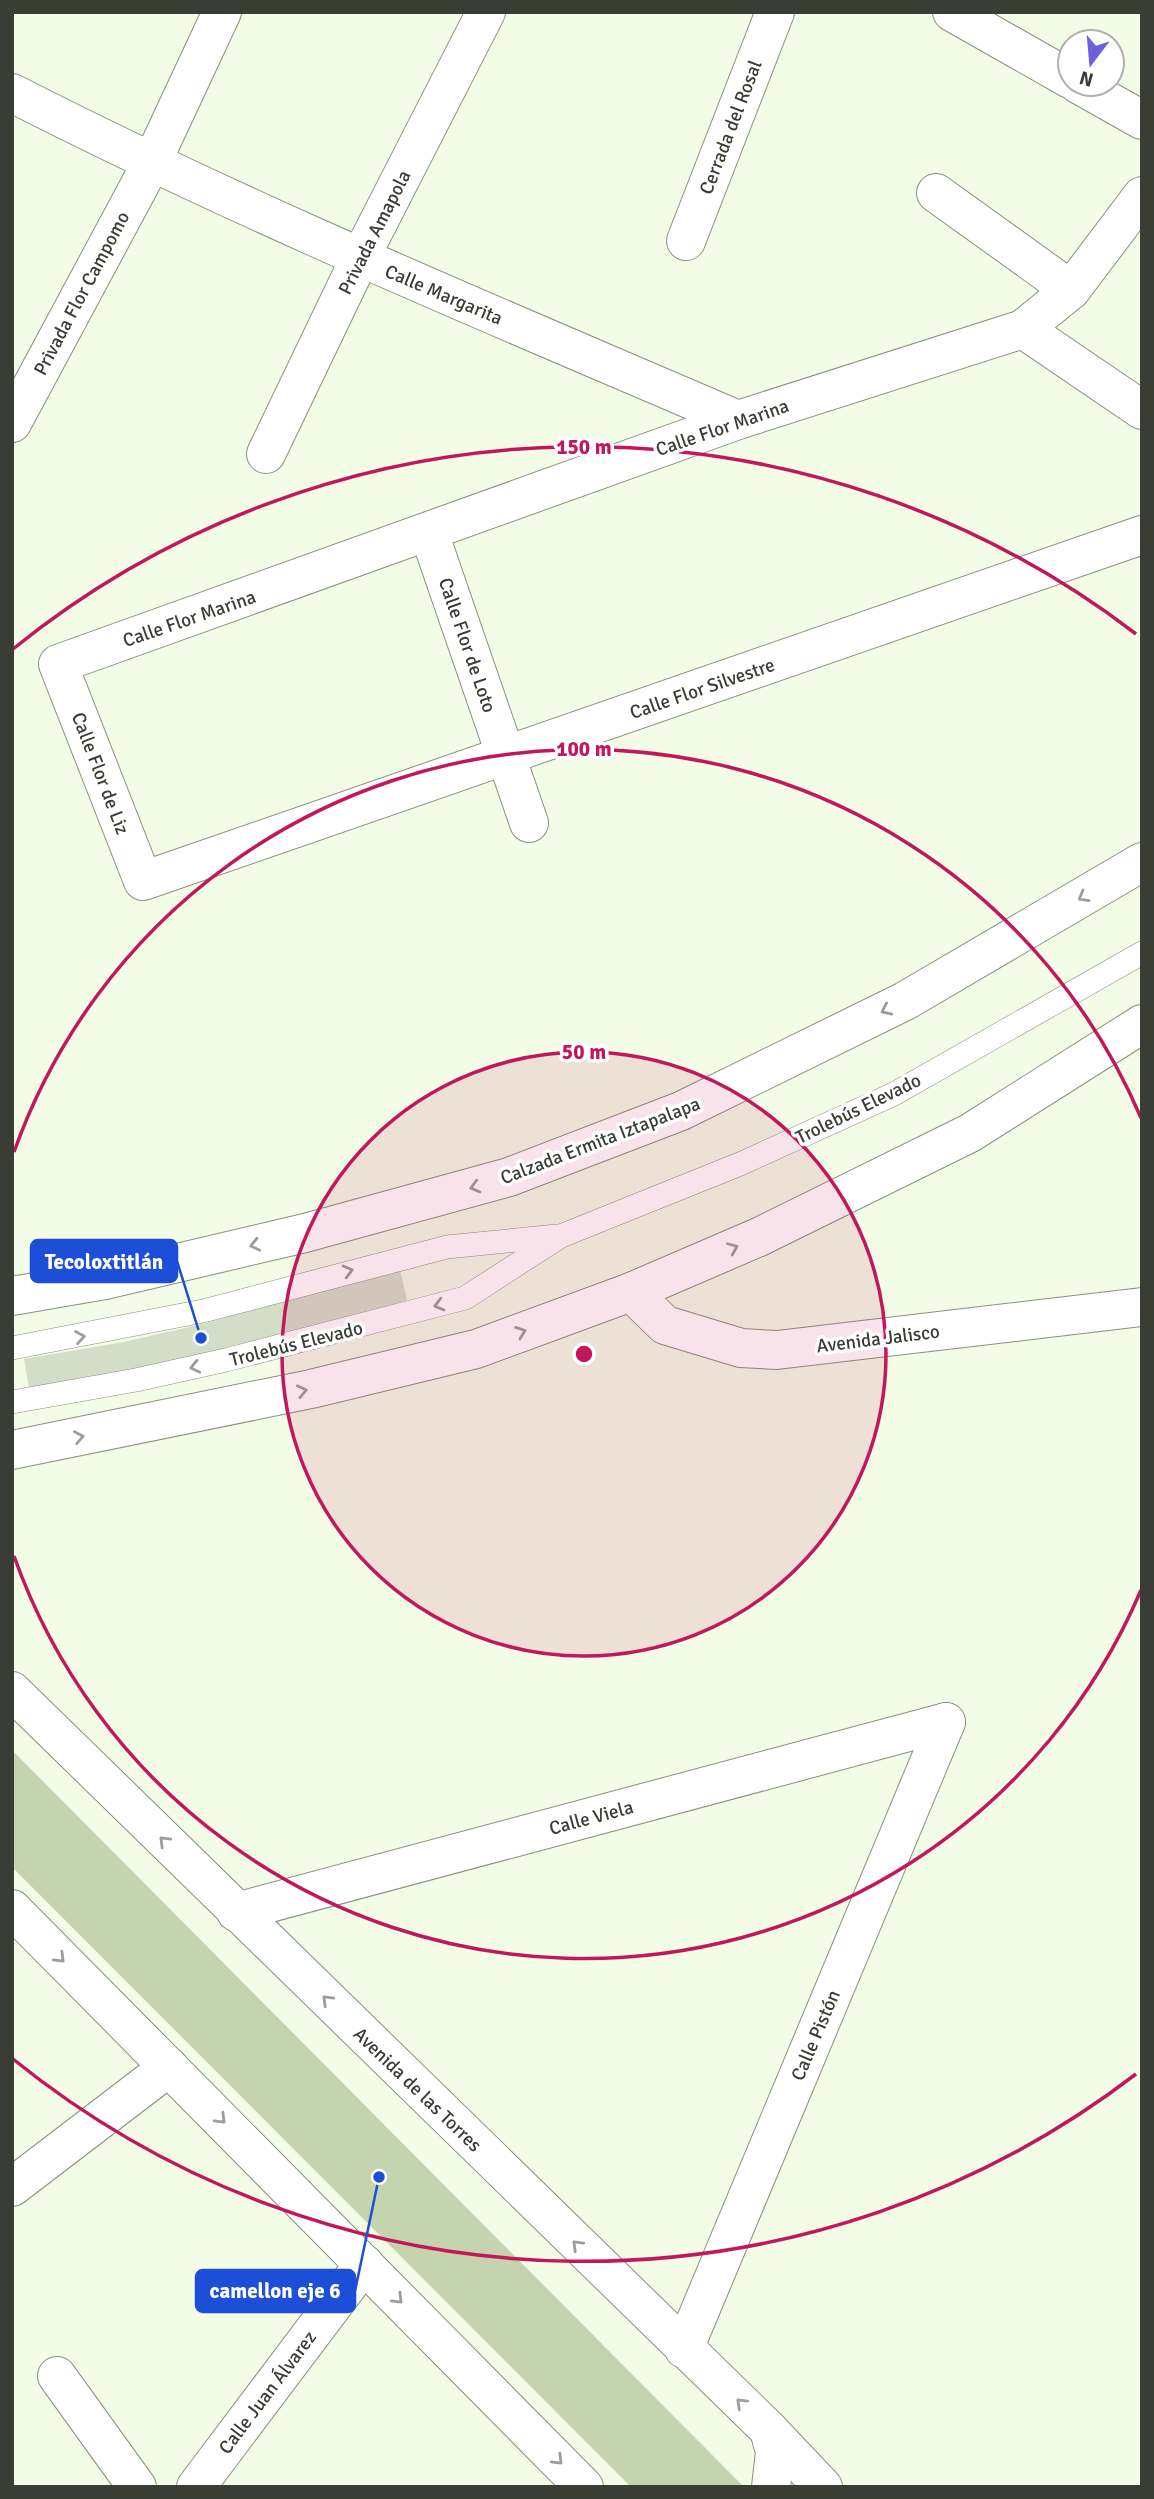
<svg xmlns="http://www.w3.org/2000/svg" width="1154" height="2499" font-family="Signika,sans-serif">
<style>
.green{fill:#c4d4ae}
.building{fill:#d4ddc7}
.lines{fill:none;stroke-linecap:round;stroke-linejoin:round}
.lane-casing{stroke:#88917d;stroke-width:24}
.street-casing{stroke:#88917d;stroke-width:40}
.primary-casing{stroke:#88917d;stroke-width:40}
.lane{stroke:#fff;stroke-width:23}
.street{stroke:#fff;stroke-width:38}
.primary{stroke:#fff;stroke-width:38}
.oneway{stroke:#9c9e9a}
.ring{fill:none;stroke:#c2185b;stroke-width:3.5}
.labels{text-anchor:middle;stroke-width:7;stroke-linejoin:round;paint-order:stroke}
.street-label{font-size:19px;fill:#393d34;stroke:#fff}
.centre{fill:#c2185b;stroke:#fff;stroke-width:3.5}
.ring-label{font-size:21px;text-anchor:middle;font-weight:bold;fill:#c2185b;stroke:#fff;stroke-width:7;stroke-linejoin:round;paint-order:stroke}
.leader{fill:none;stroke:#1d4ed8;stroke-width:2.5}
.callout-dot{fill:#1d4ed8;stroke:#fff;stroke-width:2.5}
.callout{fill:#1d4ed8;stroke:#1d4ed8;stroke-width:2.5}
.callout-label{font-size:21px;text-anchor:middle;font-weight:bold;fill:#fff}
</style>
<rect width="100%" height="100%" fill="#f3fce6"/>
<path class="green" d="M 12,1750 L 744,2487 L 631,2487 L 12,1867 Z"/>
<path class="building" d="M 400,1269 L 407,1300 L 359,1316 L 134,1372 L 29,1388 L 24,1359 L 124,1342 L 206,1323 Z"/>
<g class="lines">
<defs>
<g id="lane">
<path d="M 12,1348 L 203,1311 L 447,1247 L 557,1236"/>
<path d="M 12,1402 L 136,1380 L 226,1360 L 465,1298 L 561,1236 L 740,1164 L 894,1094 L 1142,953"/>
</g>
<g id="street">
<path d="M 952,12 L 1070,79"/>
<path d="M 1078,84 L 1142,120"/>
<path d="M 12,93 C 249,214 494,315 738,420"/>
<path d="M 936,193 L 1071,290"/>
<path d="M 1142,196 L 1071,290 L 1023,329 L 738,420 L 58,664 L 143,881 L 1142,535"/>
<path d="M 686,241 L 775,12"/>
<path d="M 1023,329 L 1142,410"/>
<path d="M 12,423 L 151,164 L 222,12"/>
<path d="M 266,454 L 360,258 L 486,12"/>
<path d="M 429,533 L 529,823"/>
<path d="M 631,1292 L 665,1325 L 741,1348 L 777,1350 L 1142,1307"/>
<path d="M 236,1912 L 946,1722"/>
<path d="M 12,2187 L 169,2067"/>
<path d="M 684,2349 L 946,1722"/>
<path d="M 57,2376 L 137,2487"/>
<path d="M 196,2487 L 364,2264"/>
</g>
<g id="primary">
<path d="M 12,1296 L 105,1280 L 305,1233 L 509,1177 L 681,1111 L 905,1001 L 1142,862"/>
<path d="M 12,1450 L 311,1389 L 476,1349 L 631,1292 L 759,1237 L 970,1133 L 1142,1024"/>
<path d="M 12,1691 L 769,2430 L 823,2487"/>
<path d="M 12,1909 L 584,2487"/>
<path d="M 769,2430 L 775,2452 L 771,2487"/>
</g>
</defs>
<use href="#lane" class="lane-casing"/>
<use href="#street" class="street-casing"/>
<use href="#primary" class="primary-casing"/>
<use href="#lane" class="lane"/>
<use href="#street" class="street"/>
<use href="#primary" class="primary"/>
</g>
<defs><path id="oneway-chevron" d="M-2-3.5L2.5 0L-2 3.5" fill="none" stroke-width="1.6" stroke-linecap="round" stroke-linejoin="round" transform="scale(1.75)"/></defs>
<g class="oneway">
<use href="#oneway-chevron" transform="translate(1083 897) rotate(150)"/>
<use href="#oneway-chevron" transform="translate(886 1010) rotate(155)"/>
<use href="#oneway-chevron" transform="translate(475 1187) rotate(165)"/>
<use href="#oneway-chevron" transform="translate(255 1245) rotate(167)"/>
<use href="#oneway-chevron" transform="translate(733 1248) rotate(-23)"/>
<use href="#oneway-chevron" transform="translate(348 1271) rotate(-15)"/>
<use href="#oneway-chevron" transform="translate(439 1305) rotate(165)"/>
<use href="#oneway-chevron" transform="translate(521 1332) rotate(-20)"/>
<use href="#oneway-chevron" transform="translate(80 1337) rotate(-10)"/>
<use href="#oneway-chevron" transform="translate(195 1367) rotate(167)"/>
<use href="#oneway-chevron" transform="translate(302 1391) rotate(-12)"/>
<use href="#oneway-chevron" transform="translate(79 1437) rotate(-11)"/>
<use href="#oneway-chevron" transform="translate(164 1841) rotate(-135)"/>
<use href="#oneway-chevron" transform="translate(60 1958) rotate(45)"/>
<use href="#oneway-chevron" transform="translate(327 2000) rotate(-136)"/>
<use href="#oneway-chevron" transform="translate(221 2119) rotate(45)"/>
<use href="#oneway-chevron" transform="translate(577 2245) rotate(-136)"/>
<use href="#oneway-chevron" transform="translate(398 2299) rotate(45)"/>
<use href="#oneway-chevron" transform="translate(741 2403) rotate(-136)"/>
<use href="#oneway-chevron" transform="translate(558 2460) rotate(45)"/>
</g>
<circle cx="584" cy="1354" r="302" fill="#c2185b" fill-opacity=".12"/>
<g class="ring">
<circle cx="584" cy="1354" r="302"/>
<path d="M1141 1590A605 605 0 0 1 14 1556M14 1152A605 605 0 0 1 1141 1118"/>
<path d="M1136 2074A907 907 0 0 1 13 2059M13 649A907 907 0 0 1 1136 634"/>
</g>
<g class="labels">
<g class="street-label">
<text transform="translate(730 127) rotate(-69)" y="7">Cerrada del Rosal</text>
<text transform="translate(374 232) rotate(-63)" y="7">Privada Amapola</text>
<text transform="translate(81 293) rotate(-62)" y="7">Privada Flor Campomo</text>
<text transform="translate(444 294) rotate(23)" y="7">Calle Margarita</text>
<text transform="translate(722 427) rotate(-19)" y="7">Calle Flor Marina</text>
<text transform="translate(189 618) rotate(-19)" y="7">Calle Flor Marina</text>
<text transform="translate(468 645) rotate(71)" y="7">Calle Flor de Loto</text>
<text transform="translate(702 688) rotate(-19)" y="7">Calle Flor Silvestre</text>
<text transform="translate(101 773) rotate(69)" y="7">Calle Flor de Liz</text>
<text transform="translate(858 1108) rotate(-26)" y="7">Trolebús Elevado</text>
<text transform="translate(600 1140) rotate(-21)" y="7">Calzada Ermita Iztapalapa</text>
<text transform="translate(878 1338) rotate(-7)" y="7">Avenida Jalisco</text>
<text transform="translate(296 1343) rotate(-14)" y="7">Trolebús Elevado</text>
<text transform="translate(591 1817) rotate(-15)" y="7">Calle Viela</text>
<text transform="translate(815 2035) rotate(-67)" y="7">Calle Pistón</text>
<text transform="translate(418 2089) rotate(44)" y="7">Avenida de las Torres</text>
<text transform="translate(267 2392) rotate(-53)" y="7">Calle Juan Álvarez</text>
</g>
</g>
<circle cx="584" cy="1354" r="10" class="centre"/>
<g class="ring-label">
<text x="584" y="454">150 m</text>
<text x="584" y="756">100 m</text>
<text x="584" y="1059">50 m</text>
</g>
<path class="leader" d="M201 1338L177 1261M379 2177L355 2291"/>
<g class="callout-dot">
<circle cx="201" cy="1338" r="7"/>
<circle cx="379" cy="2177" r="7"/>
</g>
<g class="callout">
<rect x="31" y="1240" width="146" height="42" rx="7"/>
<rect x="196" y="2270" width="159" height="42" rx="7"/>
</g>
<g class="callout-label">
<text x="104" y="1269">Tecoloxtitlán</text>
<text x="275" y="2298">camellon eje 6</text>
</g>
<rect width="1154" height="2499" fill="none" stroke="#393d34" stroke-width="28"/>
<g transform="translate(1091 63) rotate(196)"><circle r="33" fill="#ffffff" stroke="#b0b1ae" stroke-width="2"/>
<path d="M0-5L12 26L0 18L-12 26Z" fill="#6e60da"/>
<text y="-10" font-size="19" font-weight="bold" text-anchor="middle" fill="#393d34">N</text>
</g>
</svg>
